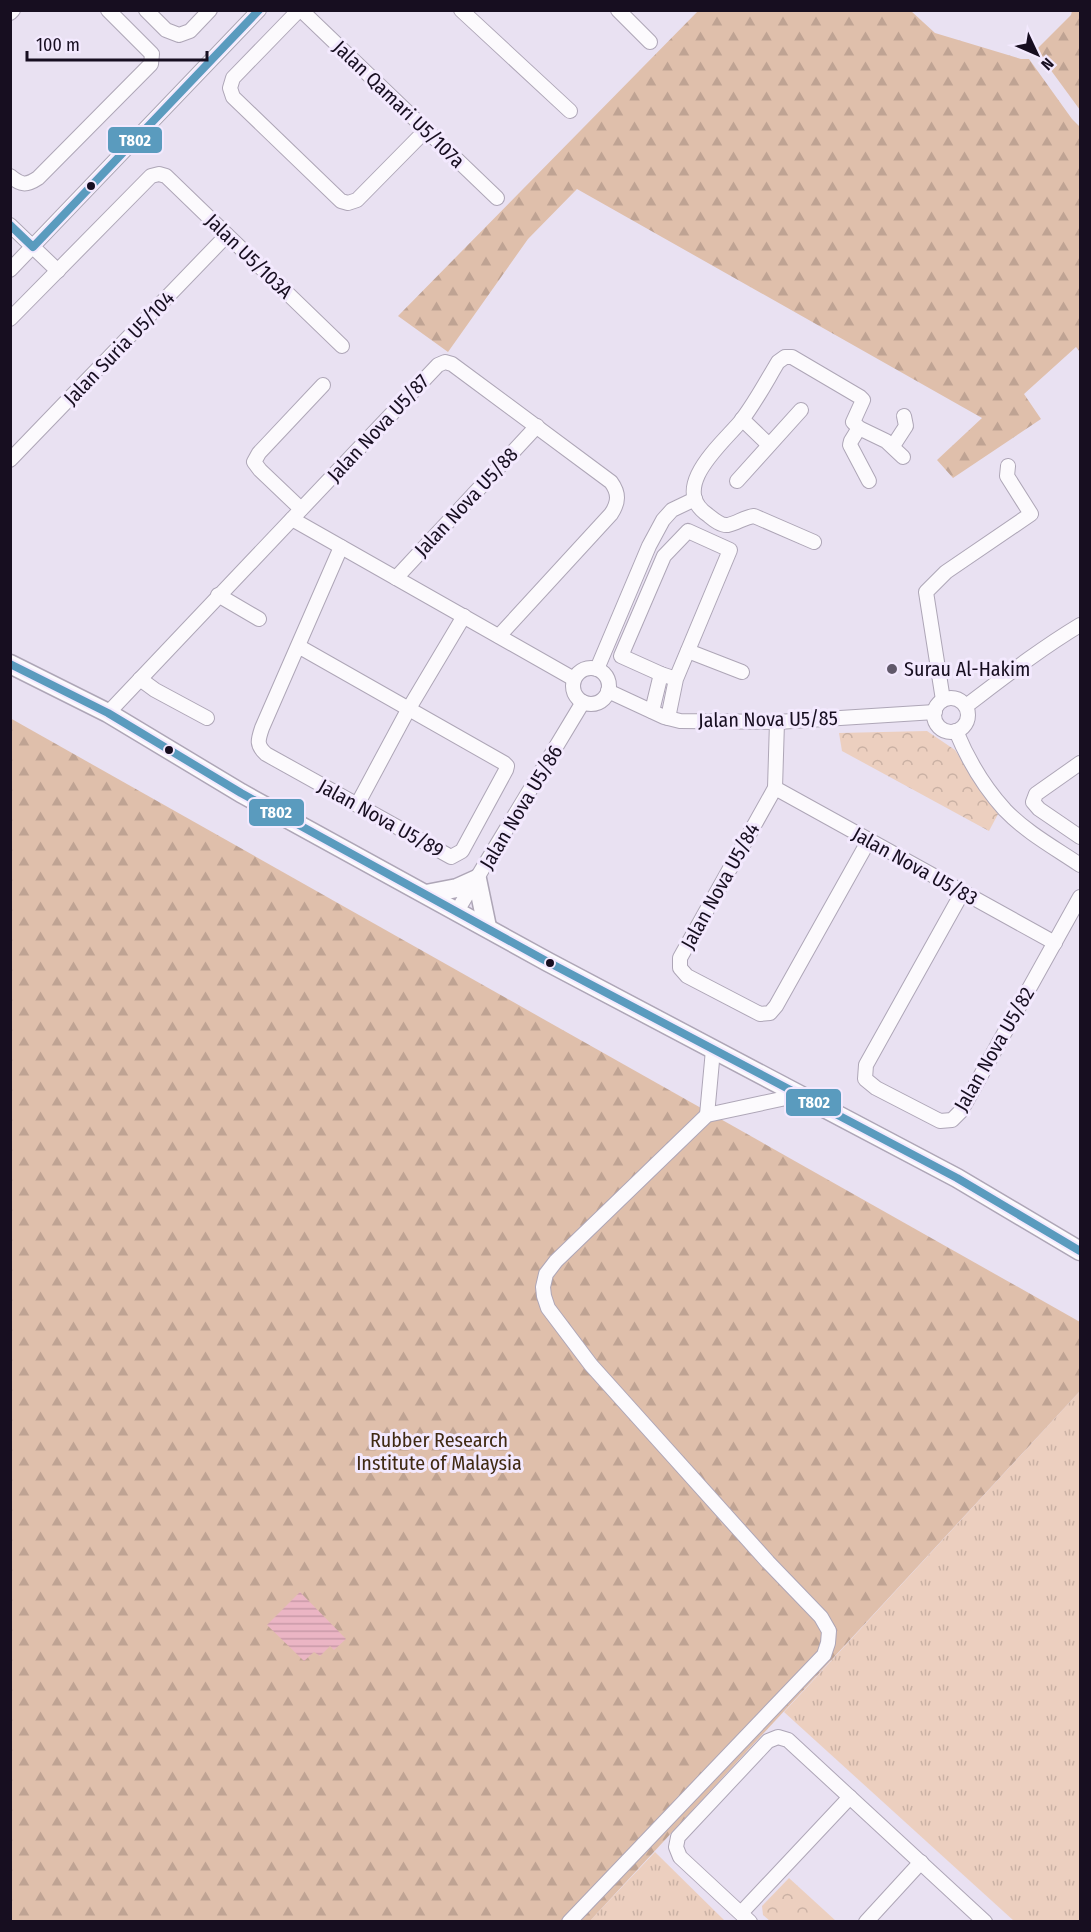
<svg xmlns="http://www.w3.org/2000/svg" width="1091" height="1932" font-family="'Fira Sans Condensed',sans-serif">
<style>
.grass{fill:url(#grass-tufts)}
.forest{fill:url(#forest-firs)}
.park{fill:url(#park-crowns)}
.water{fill:url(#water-rules)}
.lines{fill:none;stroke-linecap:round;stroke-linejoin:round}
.street-casing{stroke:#aea6b7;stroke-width:16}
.secondary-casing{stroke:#aea6b7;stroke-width:21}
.street{stroke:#fcfafd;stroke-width:14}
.secondary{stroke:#fcfafd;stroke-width:18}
.bus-1-casing{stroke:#f3e9fe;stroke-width:12}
.bus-1{stroke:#5a9bbe;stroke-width:8}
.bus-dot{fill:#170e20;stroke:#f3e9fe;stroke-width:2}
.poi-dot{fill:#60586a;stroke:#f3e9fe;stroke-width:2}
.labels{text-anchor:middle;stroke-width:6;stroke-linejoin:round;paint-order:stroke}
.street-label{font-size:20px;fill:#170e20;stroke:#f3e9fe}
.poi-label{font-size:20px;fill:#170e20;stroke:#f3e9fe;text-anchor:start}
.park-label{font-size:20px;fill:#3f2912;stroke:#f3e9fe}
.line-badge{stroke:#f3e9fe;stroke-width:2}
.badge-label{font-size:16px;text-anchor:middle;font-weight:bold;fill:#fff}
</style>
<defs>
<pattern id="grass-tufts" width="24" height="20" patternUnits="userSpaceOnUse" patternTransform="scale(1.5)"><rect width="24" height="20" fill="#eccfbf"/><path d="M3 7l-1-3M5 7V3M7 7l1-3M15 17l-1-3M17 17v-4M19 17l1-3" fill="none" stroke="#cab1a4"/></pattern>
<pattern id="forest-firs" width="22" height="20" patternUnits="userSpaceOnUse" patternTransform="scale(1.5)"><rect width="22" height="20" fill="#dfbfab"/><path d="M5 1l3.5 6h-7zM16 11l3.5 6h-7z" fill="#bfa393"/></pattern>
<pattern id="park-crowns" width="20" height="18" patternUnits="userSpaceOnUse" patternTransform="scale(1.5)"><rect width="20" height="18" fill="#eccfbf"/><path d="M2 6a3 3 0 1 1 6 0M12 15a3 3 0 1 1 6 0" fill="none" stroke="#cab1a4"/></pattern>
<pattern id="water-rules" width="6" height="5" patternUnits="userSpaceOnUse" patternTransform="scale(1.5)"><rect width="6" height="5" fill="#ebb5c4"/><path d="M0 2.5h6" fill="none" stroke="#c99aa8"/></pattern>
</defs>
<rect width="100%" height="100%" fill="#e9e1f2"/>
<g class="grass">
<path d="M 1080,1391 L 1080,1921 L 1014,1921 L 784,1712 Z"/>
<path d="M 655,1852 L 725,1921 L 589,1922 Z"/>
</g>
<g class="forest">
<path d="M 699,10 L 911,11 L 935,33 L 1021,59 L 1029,59 L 1072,119 L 1080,127 L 1080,352 L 1076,347 L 1024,394 L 1041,419 L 953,478 L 937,460 L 982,418 L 577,189 L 528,239 L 448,352 L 398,316 Z"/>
<path d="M 1072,11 L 1080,11 L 1080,110 L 1039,54 L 1038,48 L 1071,15 Z"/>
<path d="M 10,718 L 1080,1322 L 1080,1391 L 590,1921 L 11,1921 Z"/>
</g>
<g class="park">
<path d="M 927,731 L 955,750 L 998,814 L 989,831 L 842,751 L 839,733 Z"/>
<path d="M 789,1878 L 836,1921 L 770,1921 L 763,1915 L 762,1906 Z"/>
</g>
<path class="water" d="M 300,1592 L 346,1639 L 334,1650 L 330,1646 L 320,1656 L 314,1652 L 304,1661 L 267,1625 Z"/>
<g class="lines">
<defs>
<g id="street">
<path d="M 146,10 L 166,30 L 179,35 L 190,31 L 210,10"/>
<path d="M 299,10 L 233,78 L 230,88 L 233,97 L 341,201 L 348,203 L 357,200 L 426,130"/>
<path d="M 301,10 L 497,198"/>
<path d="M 461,10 L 570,111"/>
<path d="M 618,10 L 650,42"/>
<path d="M 10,13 L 13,10"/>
<path d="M 10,176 C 21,185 26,186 38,178 L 151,64 L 152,54 L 108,10"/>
<path d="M 10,225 L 58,271"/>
<path d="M 10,270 L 259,10"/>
<path d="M 10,319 L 151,176 L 159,174 L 166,176 L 342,346"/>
<path d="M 742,419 L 769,445"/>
<path d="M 859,428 L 851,441 L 850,445 L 869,481"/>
<path d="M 893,446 L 906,426 L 904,416"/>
<path d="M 10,460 L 227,235"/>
<path d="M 737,481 L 801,410"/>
<path d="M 301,509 L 260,470 L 254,462 L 259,453 L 323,385"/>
<path d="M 292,519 L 574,679"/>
<path d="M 814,542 L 754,516 C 745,517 737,523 728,525 C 721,526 713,519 708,515 C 668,488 723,443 741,421 C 755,403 766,382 778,362 L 785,357 L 792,357 L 860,397 L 863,400 L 853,422 L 859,428 L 886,441 L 903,457"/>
<path d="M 396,578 L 537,426"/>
<path d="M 218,595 L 259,619"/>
<path d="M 298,646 L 504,763 L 507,766 L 506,770 L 462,851 L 451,857 L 266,754 C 256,745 258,740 262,728 L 341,547"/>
<path d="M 688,651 L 742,672"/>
<circle cx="591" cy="686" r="18"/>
<path d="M 597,669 L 649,546 L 663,520 L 672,510 L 695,499"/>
<path d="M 140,679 L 155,690 L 207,718"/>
<path d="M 608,691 L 664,717 L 680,721 L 777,722 L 935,712"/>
<circle cx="951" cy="715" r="17"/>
<path d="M 943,700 L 926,592 L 946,572 L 1031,514 L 1007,476 L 1008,466"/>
<path d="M 966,706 C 1003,678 1040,649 1080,625"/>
<path d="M 652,711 L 661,674"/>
<path d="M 108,713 L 438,365 L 445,362 L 452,364 L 611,482 C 619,493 619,502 611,514 L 499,636"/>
<path d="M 668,718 L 676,679 L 730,550 L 688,531 L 664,556 L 621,656 L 661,674 L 676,679"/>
<path d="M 777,722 L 775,788 L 680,958 L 680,968 L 687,976 L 760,1014 L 770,1013 L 776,1006 L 869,840"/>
<path d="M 956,731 C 968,760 984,787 1005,810 C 1026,832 1055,848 1080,865"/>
<path d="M 1080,763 L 1036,794 L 1033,802 L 1039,809 L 1080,837"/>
<path d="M 775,788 L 1055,943"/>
<path d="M 357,805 L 408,710 L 464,616"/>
<path d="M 962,893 L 866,1065 L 865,1079 L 876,1088 L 940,1121 L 952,1120 L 961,1111 L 1080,897"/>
<path d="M 457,911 L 583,702"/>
<path d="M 707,1115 L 713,1050"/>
<path d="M 741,1913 L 850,1797"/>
<path d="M 569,1922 L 824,1655 L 828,1643 L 829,1631 L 821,1617 L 768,1562 L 591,1365 L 548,1308 L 544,1296 L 543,1287 L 546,1274 L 556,1261 L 707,1115 L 800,1095"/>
<path d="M 750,1922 L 680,1857 L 676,1847 L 678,1837 L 768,1741 L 778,1737 L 788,1740 L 985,1922"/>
<path d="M 866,1922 L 921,1862"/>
</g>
<g id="secondary">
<path d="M 10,664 L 108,713 L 241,793 L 548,962 L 957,1178 L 1080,1251"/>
<path d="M 426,894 L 457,888 L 477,879 L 487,927"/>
</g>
</defs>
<use href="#street" class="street-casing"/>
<use href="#secondary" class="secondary-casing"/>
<use href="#street" class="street"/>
<use href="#secondary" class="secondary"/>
<defs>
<g id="bus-1">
<path d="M 10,225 L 33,247 L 259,10"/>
<path d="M 10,664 L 108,713 L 241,793 L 548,962 L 957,1178 L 1080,1251"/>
</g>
</defs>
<use href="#bus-1" class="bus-1-casing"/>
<use href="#bus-1" class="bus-1"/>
</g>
<g class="bus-dot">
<circle cx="91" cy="186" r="5"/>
<circle cx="169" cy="750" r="5"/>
<circle cx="550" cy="963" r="5"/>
</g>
<circle class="poi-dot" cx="892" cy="669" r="6"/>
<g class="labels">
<g class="street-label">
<text transform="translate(399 104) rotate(44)" y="7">Jalan Qamari U5/107a</text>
<text transform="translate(249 256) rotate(44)" y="7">Jalan U5/103A</text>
<text transform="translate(119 348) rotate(-46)" y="7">Jalan Suria U5/104</text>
<text transform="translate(378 428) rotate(-47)" y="7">Jalan Nova U5/87</text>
<text transform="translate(466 502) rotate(-47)" y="7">Jalan Nova U5/88</text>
<text transform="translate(768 719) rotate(-1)" y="7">Jalan Nova U5/85</text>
<text transform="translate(521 807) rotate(-59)" y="7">Jalan Nova U5/86</text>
<text transform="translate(381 818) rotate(29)" y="7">Jalan Nova U5/89</text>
<text transform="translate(915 866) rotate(29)" y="7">Jalan Nova U5/83</text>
<text transform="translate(720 886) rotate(-61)" y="7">Jalan Nova U5/84</text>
<text transform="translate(994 1049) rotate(-60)" y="7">Jalan Nova U5/82</text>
</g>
<g class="poi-label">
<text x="904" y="676">Surau Al-Hakim</text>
</g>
<g class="park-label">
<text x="439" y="1447">Rubber Research<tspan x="439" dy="23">Institute of Malaysia</tspan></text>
</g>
</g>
<g class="line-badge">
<rect x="107" y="126" width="56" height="28" rx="6" fill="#5a9bbe"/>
<rect x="248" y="798" width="57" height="29" rx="6" fill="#5a9bbe"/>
<rect x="785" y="1088" width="57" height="29" rx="6" fill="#5a9bbe"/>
</g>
<g class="badge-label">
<text x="135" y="146">T802</text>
<text x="276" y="818">T802</text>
<text x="814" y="1108">T802</text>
</g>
<rect width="1091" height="1932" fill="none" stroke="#170e20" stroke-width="24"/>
<g transform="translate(1037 54) rotate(134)" stroke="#f3e9fe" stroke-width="4.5" paint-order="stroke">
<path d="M0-4.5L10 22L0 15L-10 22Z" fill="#170e20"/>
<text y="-9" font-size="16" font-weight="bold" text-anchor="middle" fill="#170e20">N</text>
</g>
<path d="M27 51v9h180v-9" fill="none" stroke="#170e20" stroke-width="3"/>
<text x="36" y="51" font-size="18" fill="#170e20" stroke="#f3e9fe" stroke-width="4.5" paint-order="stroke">100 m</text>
</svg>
